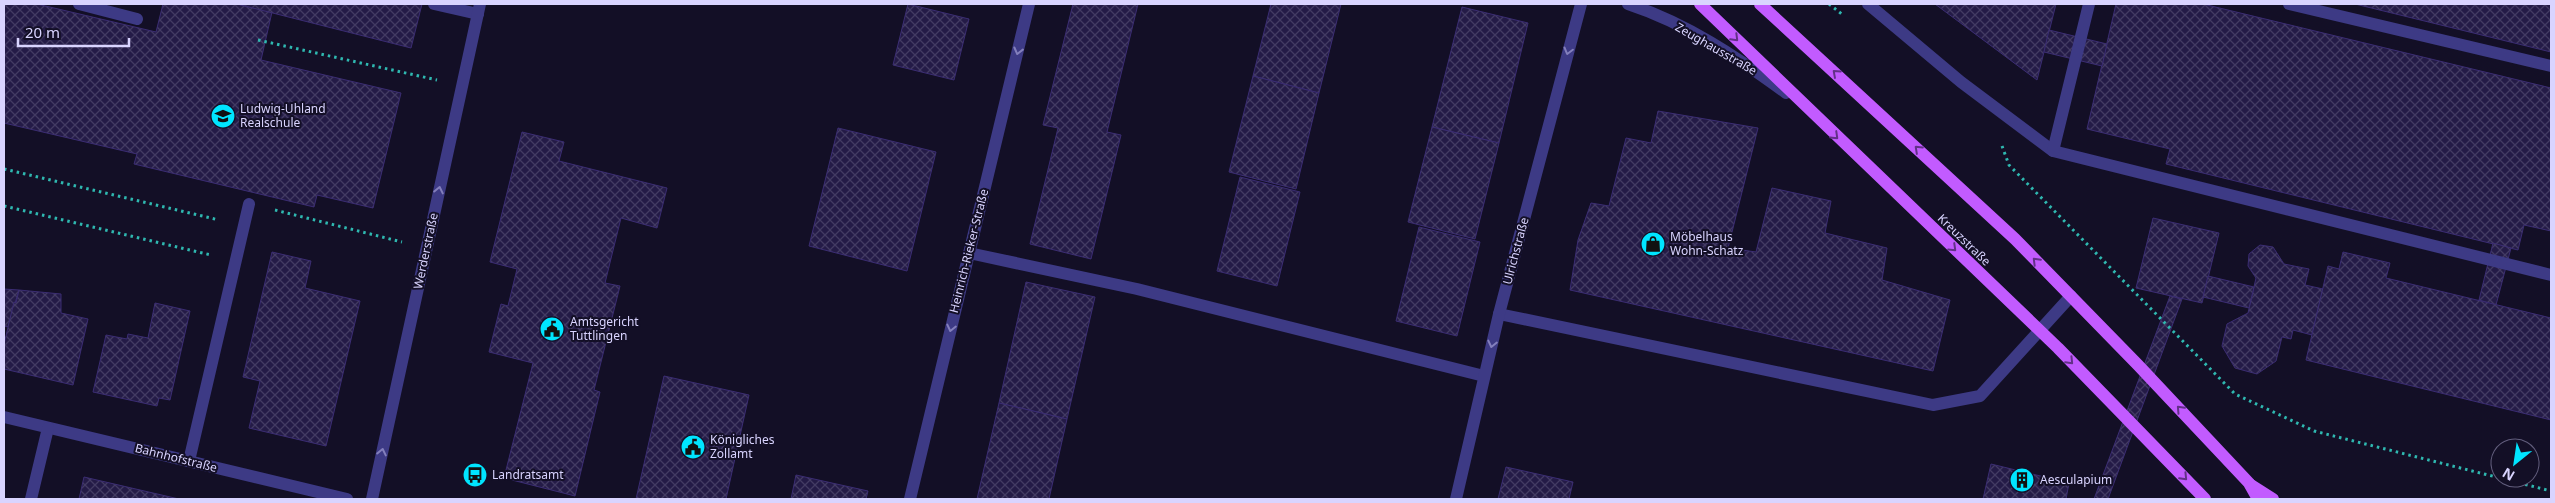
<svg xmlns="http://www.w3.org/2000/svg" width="2555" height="503" font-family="'Noto Sans',sans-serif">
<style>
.building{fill:url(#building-cross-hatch);stroke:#3b2d73}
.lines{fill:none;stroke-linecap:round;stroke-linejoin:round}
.path{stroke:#2fb8b0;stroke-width:3;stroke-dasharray:2.5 4;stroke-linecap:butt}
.minor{stroke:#3d3a85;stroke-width:12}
.major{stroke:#c25bff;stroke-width:12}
.oneway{stroke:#623188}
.oneway2{stroke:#837fbc}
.labels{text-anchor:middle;stroke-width:4;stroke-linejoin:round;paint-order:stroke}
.street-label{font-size:12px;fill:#d9d4ff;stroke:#130f26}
.poi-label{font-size:12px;fill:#d9d4ff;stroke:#130f26;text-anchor:start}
</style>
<defs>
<pattern id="building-cross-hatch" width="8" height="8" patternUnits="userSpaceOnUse" patternTransform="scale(1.25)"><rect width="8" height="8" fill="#241b47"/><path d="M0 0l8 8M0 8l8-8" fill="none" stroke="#433b63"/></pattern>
</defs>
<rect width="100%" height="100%" fill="#130f26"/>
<g class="building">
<path d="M 4,4 L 37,4 L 156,32 L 163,4 L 237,4 L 272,12 L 261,60 L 401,93 L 373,208 L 317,195 L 314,207 L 134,164 L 137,154 L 4,123 Z"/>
<path d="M 237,4 L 422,4 L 411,48 Z"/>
<path d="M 908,4 L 969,19 L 954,80 L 893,65 Z"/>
<path d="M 1073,4 L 1138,4 L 1107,132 L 1121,135 L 1091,259 L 1030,244 L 1058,128 L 1043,125 Z"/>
<path d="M 1271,4 L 1341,4 L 1319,93 L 1253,76 Z"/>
<path d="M 1935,4 L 2056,4 L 2037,80 Z"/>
<path d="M 2116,4 L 2203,4 L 2551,88 L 2551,231 L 2524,225 L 2518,250 L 2166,164 L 2170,149 L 2087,129 Z"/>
<path d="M 2355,4 L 2551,4 L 2551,52 Z"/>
<path d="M 1462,7 L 1528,23 L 1499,143 L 1432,127 Z"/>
<path d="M 2049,30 L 2107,44 L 2102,66 L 2044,52 Z"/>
<path d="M 1253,76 L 1319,93 L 1296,189 L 1229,172 Z"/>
<path d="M 1658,111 L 1758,128 L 1728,248 L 1756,252 L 1772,188 L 1831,201 L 1825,233 L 1887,248 L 1882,280 L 1950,300 L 1933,371 L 1570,290 L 1578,240 L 1591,203 L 1609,206 L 1626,138 L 1651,143 Z"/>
<path d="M 1432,127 L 1499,143 L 1475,239 L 1408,222 Z"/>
<path d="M 838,128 L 936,152 L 907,271 L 809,246 Z"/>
<path d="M 522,132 L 564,142 L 559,161 L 667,188 L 657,228 L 621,218 L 605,283 L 620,286 L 594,390 L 600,392 L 575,496 L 504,478 L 533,363 L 489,352 L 501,304 L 508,306 L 517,269 L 490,262 Z"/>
<path d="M 1240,177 L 1300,192 L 1277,286 L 1217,271 Z"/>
<path d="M 2153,218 L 2219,233 L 2202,303 L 2136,288 Z"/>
<path d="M 1419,227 L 1480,242 L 1457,336 L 1396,321 Z"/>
<path d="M 2493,243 L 2511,248 L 2496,305 L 2479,300 Z"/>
<path d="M 2260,245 L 2273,247 L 2284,264 L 2309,269 L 2305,285 L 2323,289 L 2312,335 L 2293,330 L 2291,339 L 2282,337 L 2276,361 L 2257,374 L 2235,368 L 2222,346 L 2227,324 L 2248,313 L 2256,278 L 2248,266 L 2249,254 Z"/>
<path d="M 272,252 L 311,261 L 305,288 L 360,301 L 326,446 L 249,428 L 260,381 L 243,377 Z"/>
<path d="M 2343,252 L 2390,263 L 2386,278 L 2551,318 L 2551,420 L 2306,360 L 2328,266 L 2339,269 Z"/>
<path d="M 2208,276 L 2254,287 L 2249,308 L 2203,297 Z"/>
<path d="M 1026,282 L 1095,297 L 1067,419 L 999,403 Z"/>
<path d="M 4,289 L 19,290 L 8,327 L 4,326 Z"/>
<path d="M 19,290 L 61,294 L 61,313 L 88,319 L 73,385 L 4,369 L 4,344 L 14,302 L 16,303 Z"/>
<path d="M 2170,296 L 2182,299 L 2108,499 L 2094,499 Z"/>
<path d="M 155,303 L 190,311 L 170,400 L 159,398 L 157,406 L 93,392 L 106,335 L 127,339 L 128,334 L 148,338 Z"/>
<path d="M 664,376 L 749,395 L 726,499 L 636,499 Z"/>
<path d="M 999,403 L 1067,419 L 1049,499 L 977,499 Z"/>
<path d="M 1991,464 L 2069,483 L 2066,499 L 1983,499 Z"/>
<path d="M 1506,467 L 1573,482 L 1569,499 L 1498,499 Z"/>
<path d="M 796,475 L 868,491 L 866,499 L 791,499 Z"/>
<path d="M 84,477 L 153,493 L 179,499 L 79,499 Z"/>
</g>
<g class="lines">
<g class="path">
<path d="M 1829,4 L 1843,15"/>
<path d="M 258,40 L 437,80"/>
<path d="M 2002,146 L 2009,165 L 2235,394 L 2314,431 L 2500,478"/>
<path d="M 4,169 L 219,220"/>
<path d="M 4,206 L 211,255"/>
<path d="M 275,210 L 402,242"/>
<path d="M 2500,478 L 2551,491"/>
</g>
<g class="minor">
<path d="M 79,4 L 137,19"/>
<path d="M 434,4 L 478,14"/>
<path d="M 1628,4 C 1686,23 1737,57 1786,93"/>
<path d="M 1868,4 L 1961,82 L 2053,151 L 2551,275"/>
<path d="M 2289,4 L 2551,66"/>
<path d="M 2053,151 L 2089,4"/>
<path d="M 969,253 L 1137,289 L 1484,376"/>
<path d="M 1499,314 L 1933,405 L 1980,396 L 2071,296"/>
<path d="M 4,417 L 347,499"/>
<path d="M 189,461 L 249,204"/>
<path d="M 31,499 L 48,428"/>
<path d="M 372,499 L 480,4"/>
<path d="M 910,499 L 1029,4"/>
<path d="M 1456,499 L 1499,314 L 1581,4"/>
</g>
<g class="major">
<path d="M 1700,4 L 2058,348 L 2205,499"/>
<path d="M 1760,4 L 2015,239 L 2138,365 L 2249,483 L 2258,499"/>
<path d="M 2251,485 L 2273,499"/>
</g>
</g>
<defs><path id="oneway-chevron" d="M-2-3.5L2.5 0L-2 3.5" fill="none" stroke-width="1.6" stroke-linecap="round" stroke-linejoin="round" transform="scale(1.25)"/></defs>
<g class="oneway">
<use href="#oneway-chevron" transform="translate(1735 38) rotate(45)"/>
<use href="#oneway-chevron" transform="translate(1836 73) rotate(-138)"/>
<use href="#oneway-chevron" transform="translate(1835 136) rotate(44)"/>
<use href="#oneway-chevron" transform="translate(1918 149) rotate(-137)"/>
<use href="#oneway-chevron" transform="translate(1953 248) rotate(44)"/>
<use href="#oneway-chevron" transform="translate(2036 261) rotate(-135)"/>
<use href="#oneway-chevron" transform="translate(2070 361) rotate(46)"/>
<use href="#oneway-chevron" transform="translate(2180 409) rotate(-133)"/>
<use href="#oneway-chevron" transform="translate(2184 477) rotate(46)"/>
</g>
<g class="oneway2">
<use href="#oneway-chevron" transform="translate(1018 51) rotate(104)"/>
<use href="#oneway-chevron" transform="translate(1568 51) rotate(105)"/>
<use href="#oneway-chevron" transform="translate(439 190) rotate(-78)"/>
<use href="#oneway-chevron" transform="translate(951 328) rotate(103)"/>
<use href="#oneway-chevron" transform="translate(1492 344) rotate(103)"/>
<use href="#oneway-chevron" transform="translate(382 452) rotate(-78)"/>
</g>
<defs>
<symbol id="school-disc" viewBox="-11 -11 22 22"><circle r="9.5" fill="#00e5ff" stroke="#130f26"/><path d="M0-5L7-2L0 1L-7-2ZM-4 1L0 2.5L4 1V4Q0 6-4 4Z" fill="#111"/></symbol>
<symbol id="shop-disc" viewBox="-11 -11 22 22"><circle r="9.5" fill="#00e5ff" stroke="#130f26"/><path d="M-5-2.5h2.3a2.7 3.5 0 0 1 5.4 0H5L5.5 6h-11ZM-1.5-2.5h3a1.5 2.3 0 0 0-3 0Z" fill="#111"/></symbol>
<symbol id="civic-disc" viewBox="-11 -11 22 22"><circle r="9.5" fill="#00e5ff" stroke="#130f26"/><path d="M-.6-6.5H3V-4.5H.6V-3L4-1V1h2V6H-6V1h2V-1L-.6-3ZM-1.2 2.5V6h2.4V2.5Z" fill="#111"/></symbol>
<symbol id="bus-disc" viewBox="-11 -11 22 22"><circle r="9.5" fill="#00e5ff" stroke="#130f26"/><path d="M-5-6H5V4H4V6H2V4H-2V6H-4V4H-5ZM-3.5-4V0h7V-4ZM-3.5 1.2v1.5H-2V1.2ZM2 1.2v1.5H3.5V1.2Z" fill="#111"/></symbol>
<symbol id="building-disc" viewBox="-11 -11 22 22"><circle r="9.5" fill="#00e5ff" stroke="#130f26"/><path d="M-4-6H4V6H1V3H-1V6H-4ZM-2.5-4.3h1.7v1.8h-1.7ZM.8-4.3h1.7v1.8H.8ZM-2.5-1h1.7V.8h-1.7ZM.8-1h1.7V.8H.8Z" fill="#111"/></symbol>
</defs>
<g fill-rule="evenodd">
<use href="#school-disc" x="209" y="102" width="28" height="28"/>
<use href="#shop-disc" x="1639" y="230" width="28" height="28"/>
<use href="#civic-disc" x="538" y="315" width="28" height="28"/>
<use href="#civic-disc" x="679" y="433" width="28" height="28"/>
<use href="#bus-disc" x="461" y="461" width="28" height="28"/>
<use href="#building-disc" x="2008" y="466" width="28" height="28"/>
</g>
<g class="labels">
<g class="street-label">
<text transform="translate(1716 49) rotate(30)" y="4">Zeughausstraße</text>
<text transform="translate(1964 240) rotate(44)" y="4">Kreuzstraße</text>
<text transform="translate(426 251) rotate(-78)" y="4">Werderstraße</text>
<text transform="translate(969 251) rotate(-76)" y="4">Heinrich-Rieker-Straße</text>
<text transform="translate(1516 251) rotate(-75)" y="4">Ulrichstraße</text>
<text transform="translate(176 458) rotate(14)" y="4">Bahnhofstraße</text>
</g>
<g class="poi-label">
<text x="240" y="113">Ludwig-Uhland<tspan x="240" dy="14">Realschule</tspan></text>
<text x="1670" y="241">Möbelhaus<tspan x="1670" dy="14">Wohn-Schatz</tspan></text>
<text x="570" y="326">Amtsgericht<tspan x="570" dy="14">Tuttlingen</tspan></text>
<text x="710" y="444">Königliches<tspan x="710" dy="14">Zollamt</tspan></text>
<text x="492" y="479">Landratsamt</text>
<text x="2040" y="484">Aesculapium</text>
</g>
</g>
<rect width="2555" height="503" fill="none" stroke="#d9d4ff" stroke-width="10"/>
<g transform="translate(2515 463) rotate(210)"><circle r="24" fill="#130f26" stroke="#625e7d"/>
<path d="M0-4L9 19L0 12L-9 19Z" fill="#00e5ff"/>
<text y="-8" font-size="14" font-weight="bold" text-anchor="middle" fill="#d9d4ff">N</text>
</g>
<path d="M18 38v8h111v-8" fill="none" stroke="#d9d4ff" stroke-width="2.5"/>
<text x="25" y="38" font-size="15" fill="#d9d4ff" stroke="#130f26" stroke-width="4" paint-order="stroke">20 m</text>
</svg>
